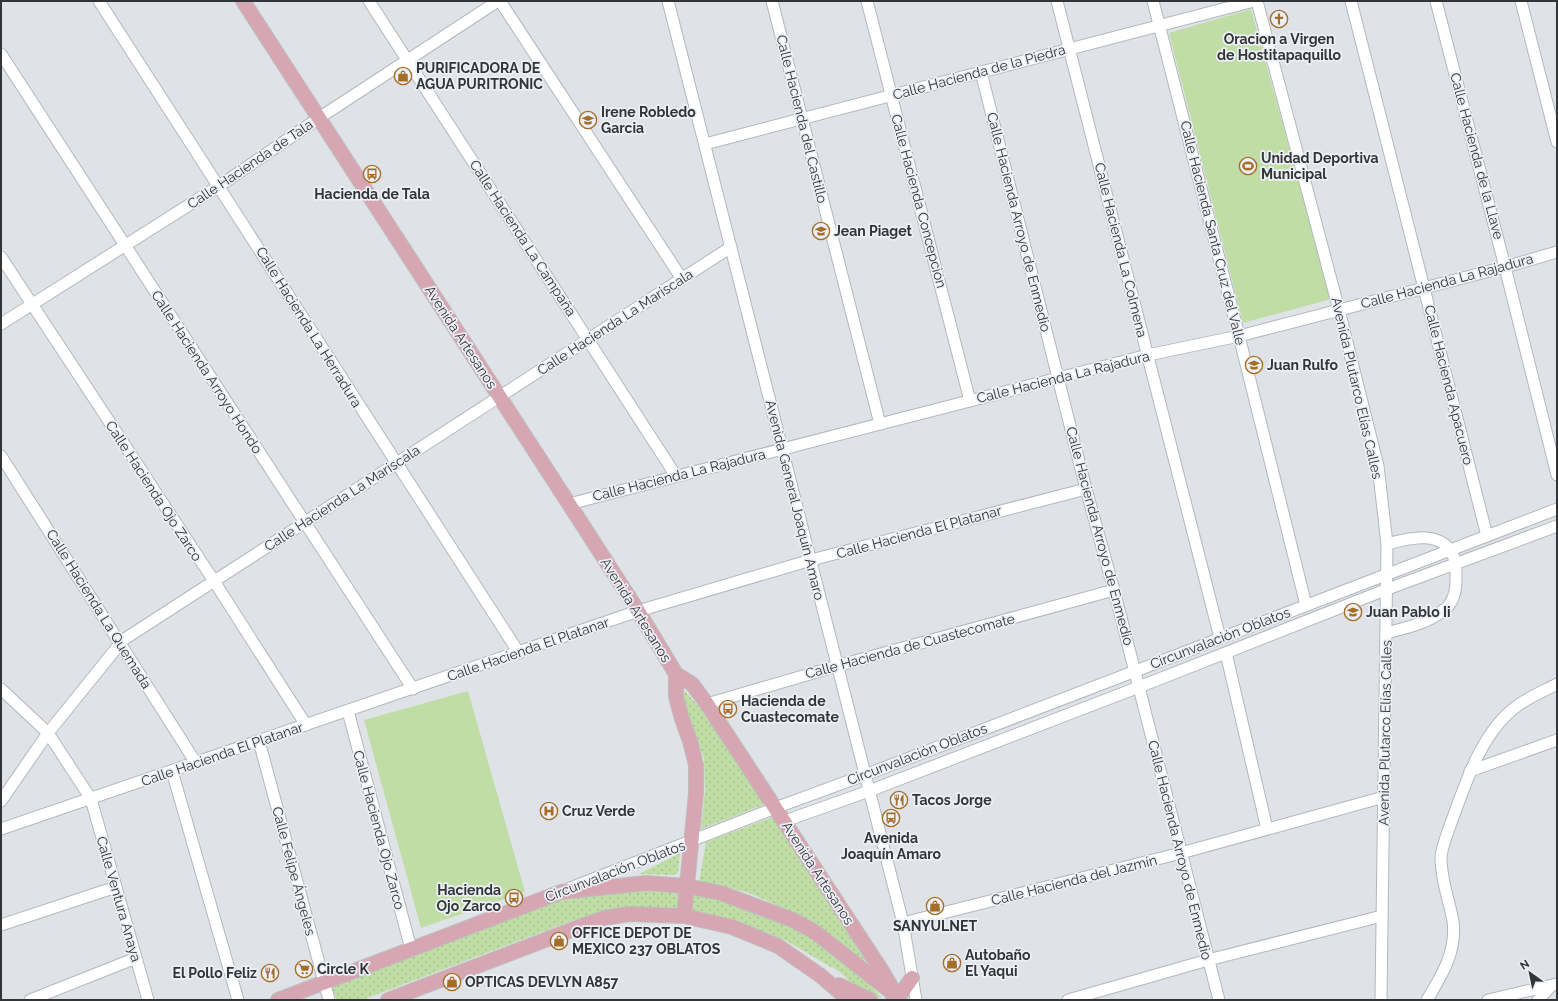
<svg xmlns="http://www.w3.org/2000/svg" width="1558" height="1001" font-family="Raleway,sans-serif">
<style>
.green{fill:#c0dda5}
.park{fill:url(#park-dots)}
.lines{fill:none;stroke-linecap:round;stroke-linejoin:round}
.minor-casing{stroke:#b3b7bc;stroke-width:13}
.major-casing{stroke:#bebebf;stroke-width:16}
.minor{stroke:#fff;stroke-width:11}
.major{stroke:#d6a7b2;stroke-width:14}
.labels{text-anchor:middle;stroke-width:3.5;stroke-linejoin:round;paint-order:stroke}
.poi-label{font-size:14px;font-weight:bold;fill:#333436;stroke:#ecf0f6;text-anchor:start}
.street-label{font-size:14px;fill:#333436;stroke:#ecf0f6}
</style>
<defs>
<pattern id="park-dots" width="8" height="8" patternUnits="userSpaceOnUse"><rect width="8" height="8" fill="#c0dda5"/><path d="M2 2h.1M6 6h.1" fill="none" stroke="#a5be8f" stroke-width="1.8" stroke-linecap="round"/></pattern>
</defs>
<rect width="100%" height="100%" fill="#dfe3e8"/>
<g class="green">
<path d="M 1251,9 L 1331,299 L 1243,323 L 1169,33 Z"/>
<path d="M 468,691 L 525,892 L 421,928 L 364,720 Z"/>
</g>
<g class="park">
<path d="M 678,684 L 705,713 L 765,804 L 701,829 L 705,790 L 704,759 L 689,715 L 679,695 Z"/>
<path d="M 773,817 L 872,965 C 834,941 797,913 756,896 C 738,888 718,886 699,882 L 706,842 Z"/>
<path d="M 680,853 L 678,873 L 673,875 L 639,874 Z"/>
<path d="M 606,888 L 679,891 L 679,908 L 629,907 L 608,910 L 571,921 L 362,1000 L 337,1000 L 331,986 L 569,895 Z"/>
<path d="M 690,893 L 706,895 L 768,915 L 820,941 L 868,982 L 882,998 C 875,997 869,997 863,993 C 850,985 844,971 829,966 L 787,941 L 768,933 L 709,914 L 688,912 Z"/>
</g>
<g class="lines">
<defs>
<g id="minor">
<path d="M 99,1 C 239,218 378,436 519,653"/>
<path d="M 369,1 L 676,476"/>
<path d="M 500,1 L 682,279"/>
<path d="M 668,1 L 903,923 L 916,1000"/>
<path d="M 772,1 L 880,424"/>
<path d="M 867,1 L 970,401"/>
<path d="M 1057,1 L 1220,638"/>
<path d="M 1153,1 L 1239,336 L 1306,605"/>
<path d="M 1257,1 L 1339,310 L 1378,466 L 1387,544 L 1381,1000"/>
<path d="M 1351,1 L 1487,536"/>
<path d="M 1436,1 L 1505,267 L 1557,475"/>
<path d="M 1521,1 L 1557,142"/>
<path d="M 1,54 L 413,689"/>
<path d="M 981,72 L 1086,489 L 1114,590 L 1219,1000"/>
<path d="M 705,144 L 1254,1"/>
<path d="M 1,257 L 214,581 L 306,725"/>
<path d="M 1,324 L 219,186 L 319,118 L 498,1"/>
<path d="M 1,456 L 196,763"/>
<path d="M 569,504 L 1148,355 L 1239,336 L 1505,267 L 1557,252"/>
<path d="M 1386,633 C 1406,628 1429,623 1445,609 C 1454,602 1456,590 1456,579 C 1456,573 1456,566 1455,561 C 1446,528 1409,538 1387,544"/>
<path d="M 1226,653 L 1267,829"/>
<path d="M 1,689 L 48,733 L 91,799 L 148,1000"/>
<path d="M 707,704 L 837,666 L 1114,590"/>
<path d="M 348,711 L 411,949"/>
<path d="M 259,741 L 329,1000"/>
<path d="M 172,771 L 238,1000"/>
<path d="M 1470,771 L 1557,740"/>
<path d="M 1,801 L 48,733 L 123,640 L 731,247"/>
<path d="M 785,821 L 869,791 L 1139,687 L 1385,590 L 1557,526"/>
<path d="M 1,829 L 638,611 L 811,560 L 1086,489"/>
<path d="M 570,888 L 775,808 L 865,775 L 1557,509"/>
<path d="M 903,923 L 1181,853 L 1384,797"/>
<path d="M 1,925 L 116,887"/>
<path d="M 30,1000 L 136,958"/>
<path d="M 1068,1000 L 1208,960 L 1382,916"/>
<path d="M 1427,1000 C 1442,975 1457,951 1453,921 C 1449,900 1441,880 1441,858 C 1441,847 1451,824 1455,812 C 1468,776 1484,730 1517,706 C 1529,697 1544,691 1557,684"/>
<path d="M 1488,1000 L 1557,984"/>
<path d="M 1538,1000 L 1551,986"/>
</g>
<g id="major">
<path d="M 243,1 L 569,504 L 638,611 L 676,674 L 692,684 L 707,704 L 882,971 L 899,1000"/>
<path d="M 676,674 L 676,697 L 682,719 L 690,741 L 696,765 L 696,793 L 684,916"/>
<path d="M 839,985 L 870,1000"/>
<path d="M 278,1000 L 561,892 L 646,883 L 686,886 L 721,893 L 793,920 L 815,932 L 890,991"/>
<path d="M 388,1000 L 579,927 L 604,918 L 630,914 L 684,916 L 732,927 L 778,946 L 821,976 L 849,1000"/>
<path d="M 893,1000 L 898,998 L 912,978"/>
</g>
</defs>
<use href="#minor" class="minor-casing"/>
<use href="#major" class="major-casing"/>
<use href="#minor" class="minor"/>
<use href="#major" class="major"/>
</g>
<defs>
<symbol id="church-ring" viewBox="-11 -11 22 22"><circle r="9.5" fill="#ecf0f6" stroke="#a46e28" stroke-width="1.5"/><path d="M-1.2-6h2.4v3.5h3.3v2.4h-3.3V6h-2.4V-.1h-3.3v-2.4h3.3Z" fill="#a46e28"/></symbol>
<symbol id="shop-ring" viewBox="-11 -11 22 22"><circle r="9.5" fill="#ecf0f6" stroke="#a46e28" stroke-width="1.5"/><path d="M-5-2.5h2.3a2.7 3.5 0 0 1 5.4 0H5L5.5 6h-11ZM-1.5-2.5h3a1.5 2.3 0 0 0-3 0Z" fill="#a46e28"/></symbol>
<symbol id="school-ring" viewBox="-11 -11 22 22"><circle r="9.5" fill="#ecf0f6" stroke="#a46e28" stroke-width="1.5"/><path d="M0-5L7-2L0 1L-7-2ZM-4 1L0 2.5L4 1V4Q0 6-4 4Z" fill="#a46e28"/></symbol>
<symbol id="stadium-ring" viewBox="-11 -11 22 22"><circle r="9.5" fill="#ecf0f6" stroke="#a46e28" stroke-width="1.5"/><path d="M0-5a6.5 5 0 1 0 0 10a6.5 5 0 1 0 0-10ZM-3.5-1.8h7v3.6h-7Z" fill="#a46e28"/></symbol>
<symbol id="bus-ring" viewBox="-11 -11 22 22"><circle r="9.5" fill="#ecf0f6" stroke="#a46e28" stroke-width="1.5"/><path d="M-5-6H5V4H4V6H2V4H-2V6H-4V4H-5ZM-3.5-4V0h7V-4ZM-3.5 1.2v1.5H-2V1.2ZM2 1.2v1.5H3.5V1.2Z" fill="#a46e28"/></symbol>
<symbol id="restaurant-ring" viewBox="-11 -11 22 22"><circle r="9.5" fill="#ecf0f6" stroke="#a46e28" stroke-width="1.5"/><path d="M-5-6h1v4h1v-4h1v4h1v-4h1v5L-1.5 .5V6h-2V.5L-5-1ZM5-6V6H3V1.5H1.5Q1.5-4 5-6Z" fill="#a46e28"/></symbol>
<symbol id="hospital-ring" viewBox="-11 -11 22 22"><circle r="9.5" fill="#ecf0f6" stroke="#a46e28" stroke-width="1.5"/><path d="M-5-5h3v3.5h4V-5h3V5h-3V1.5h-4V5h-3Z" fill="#a46e28"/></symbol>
<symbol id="supermarket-ring" viewBox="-11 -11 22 22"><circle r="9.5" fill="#ecf0f6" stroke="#a46e28" stroke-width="1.5"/><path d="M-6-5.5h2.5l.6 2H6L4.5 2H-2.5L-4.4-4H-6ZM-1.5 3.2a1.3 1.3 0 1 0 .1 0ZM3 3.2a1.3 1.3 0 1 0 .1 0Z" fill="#a46e28"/></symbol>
</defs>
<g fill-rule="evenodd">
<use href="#church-ring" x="1269" y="9" width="20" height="20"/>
<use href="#shop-ring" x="393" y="66" width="20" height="20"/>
<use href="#school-ring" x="578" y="110" width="20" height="20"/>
<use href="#stadium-ring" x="1238" y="156" width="20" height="20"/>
<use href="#bus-ring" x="362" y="164" width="20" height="20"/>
<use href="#school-ring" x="811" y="221" width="20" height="20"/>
<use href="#school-ring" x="1244" y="355" width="20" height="20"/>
<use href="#school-ring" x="1343" y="602" width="20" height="20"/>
<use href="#bus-ring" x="718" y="699" width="20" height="20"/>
<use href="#restaurant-ring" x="889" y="790" width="20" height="20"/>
<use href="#hospital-ring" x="539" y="801" width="20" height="20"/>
<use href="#bus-ring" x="881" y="808" width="20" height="20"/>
<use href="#bus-ring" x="504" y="888" width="20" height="20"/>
<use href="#shop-ring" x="925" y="896" width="20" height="20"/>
<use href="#shop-ring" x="549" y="931" width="20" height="20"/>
<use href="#shop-ring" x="942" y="953" width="20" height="20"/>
<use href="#supermarket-ring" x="294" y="959" width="20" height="20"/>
<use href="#restaurant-ring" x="260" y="963" width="20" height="20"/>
<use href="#shop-ring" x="442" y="972" width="20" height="20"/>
</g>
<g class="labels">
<g class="poi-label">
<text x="1279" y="44" text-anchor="middle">Oracion a Virgen<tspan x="1279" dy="16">de Hostitapaquillo</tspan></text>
<text x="416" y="73">PURIFICADORA DE<tspan x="416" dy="16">AGUA PURITRONIC</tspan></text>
<text x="601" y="117">Irene Robledo<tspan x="601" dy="16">Garcia</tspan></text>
<text x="1261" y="163">Unidad Deportiva<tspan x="1261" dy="16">Municipal</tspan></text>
<text x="372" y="199" text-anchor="middle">Hacienda de Tala</text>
<text x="834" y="236">Jean Piaget</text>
<text x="1267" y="370">Juan Rulfo</text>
<text x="1366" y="617">Juan Pablo Ii</text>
<text x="741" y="706">Hacienda de<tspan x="741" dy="16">Cuastecomate</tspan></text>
<text x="912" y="805">Tacos Jorge</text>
<text x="562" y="816">Cruz Verde</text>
<text x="891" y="843" text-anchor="middle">Avenida<tspan x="891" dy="16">Joaquín Amaro</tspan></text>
<text x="501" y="895" text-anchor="end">Hacienda<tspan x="501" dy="16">Ojo Zarco</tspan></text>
<text x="935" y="931" text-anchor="middle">SANYULNET</text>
<text x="572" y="938">OFFICE DEPOT DE<tspan x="572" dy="16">MEXICO 237 OBLATOS</tspan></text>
<text x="965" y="960">Autobaño<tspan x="965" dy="16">El Yaqui</tspan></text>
<text x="317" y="974">Circle K</text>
<text x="257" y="978" text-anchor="end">El Pollo Feliz</text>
<text x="465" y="987">OPTICAS DEVLYN A857</text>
</g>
<g class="street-label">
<text transform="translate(979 72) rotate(-15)" y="5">Calle Hacienda de la Piedra</text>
<text transform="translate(802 119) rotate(76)" y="5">Calle Hacienda del Castillo</text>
<text transform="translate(1477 156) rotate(75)" y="5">Calle Hacienda de la Llave</text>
<text transform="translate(250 164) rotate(-34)" y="5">Calle Hacienda de Tala</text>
<text transform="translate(919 201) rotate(75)" y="5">Calle Hacienda Concepción</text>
<text transform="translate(1019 222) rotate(76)" y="5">Calle Hacienda Arroyo de Enmedio</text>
<text transform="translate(1213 233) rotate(76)" y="5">Calle Hacienda Santa Cruz del Valle</text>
<text transform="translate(523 238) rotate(57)" y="5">Calle Hacienda La Campaña</text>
<text transform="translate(1121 250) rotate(76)" y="5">Calle Hacienda La Colmena</text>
<text transform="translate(1447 281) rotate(-15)" y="5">Calle Hacienda La Rajadura</text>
<text transform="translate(615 322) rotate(-33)" y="5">Calle Hacienda La Mariscala</text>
<text transform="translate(309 327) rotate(58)" y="5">Calle Hacienda La Herradura</text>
<text transform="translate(461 337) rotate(57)" y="5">Avenida Artesanos</text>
<text transform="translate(207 372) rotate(57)" y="5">Calle Hacienda Arroyo Hondo</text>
<text transform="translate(1063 377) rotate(-14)" y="5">Calle Hacienda La Rajadura</text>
<text transform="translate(1449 385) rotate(76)" y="5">Calle Hacienda Apacuero</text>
<text transform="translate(1357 388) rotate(77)" y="5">Avenida Plutarco Elías Calles</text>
<text transform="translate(679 475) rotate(-14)" y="5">Calle Hacienda La Rajadura</text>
<text transform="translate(154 491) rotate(57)" y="5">Calle Hacienda Ojo Zarco</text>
<text transform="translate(342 498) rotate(-33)" y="5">Calle Hacienda La Mariscala</text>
<text transform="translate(795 500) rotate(76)" y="5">Avenida General Joaquín Amaro</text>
<text transform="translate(919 532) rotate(-15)" y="5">Calle Hacienda El Platanar</text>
<text transform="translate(1100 536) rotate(75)" y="5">Calle Hacienda Arroyo de Enmedio</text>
<text transform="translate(99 609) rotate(58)" y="5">Calle Hacienda La Quemada</text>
<text transform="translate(636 610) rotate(58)" y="5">Avenida Artesanos</text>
<text transform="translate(1220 638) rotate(-21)" y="5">Circunvalación Oblatos</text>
<text transform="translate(910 646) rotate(-15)" y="5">Calle Hacienda de Cuastecomate</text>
<text transform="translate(528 649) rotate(-19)" y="5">Calle Hacienda El Platanar</text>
<text transform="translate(1385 733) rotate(-89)" y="5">Avenida Plutarco Elías Calles</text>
<text transform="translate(222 754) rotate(-19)" y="5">Calle Hacienda El Platanar</text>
<text transform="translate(917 754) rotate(-21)" y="5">Circunvalación Oblatos</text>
<text transform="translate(379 830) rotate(75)" y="5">Calle Hacienda Ojo Zarco</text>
<text transform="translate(1180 850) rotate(76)" y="5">Calle Hacienda Arroyo de Enmedio</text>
<text transform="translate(294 871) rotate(75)" y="5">Calle Felipe Ángeles</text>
<text transform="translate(615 871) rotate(-21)" y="5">Circunvalación Oblatos</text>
<text transform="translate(818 873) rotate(57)" y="5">Avenida Artesanos</text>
<text transform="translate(1074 880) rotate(-14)" y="5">Calle Hacienda del Jazmín</text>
<text transform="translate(119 899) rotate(74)" y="5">Calle Ventura Anaya</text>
</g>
</g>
<rect width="1558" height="1001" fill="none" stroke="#333436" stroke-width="4"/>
<g transform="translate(1530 973) rotate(327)" stroke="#ecf0f6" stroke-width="3" paint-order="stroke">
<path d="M0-3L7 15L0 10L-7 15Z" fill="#333436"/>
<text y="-6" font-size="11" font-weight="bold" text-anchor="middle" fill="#333436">N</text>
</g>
</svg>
